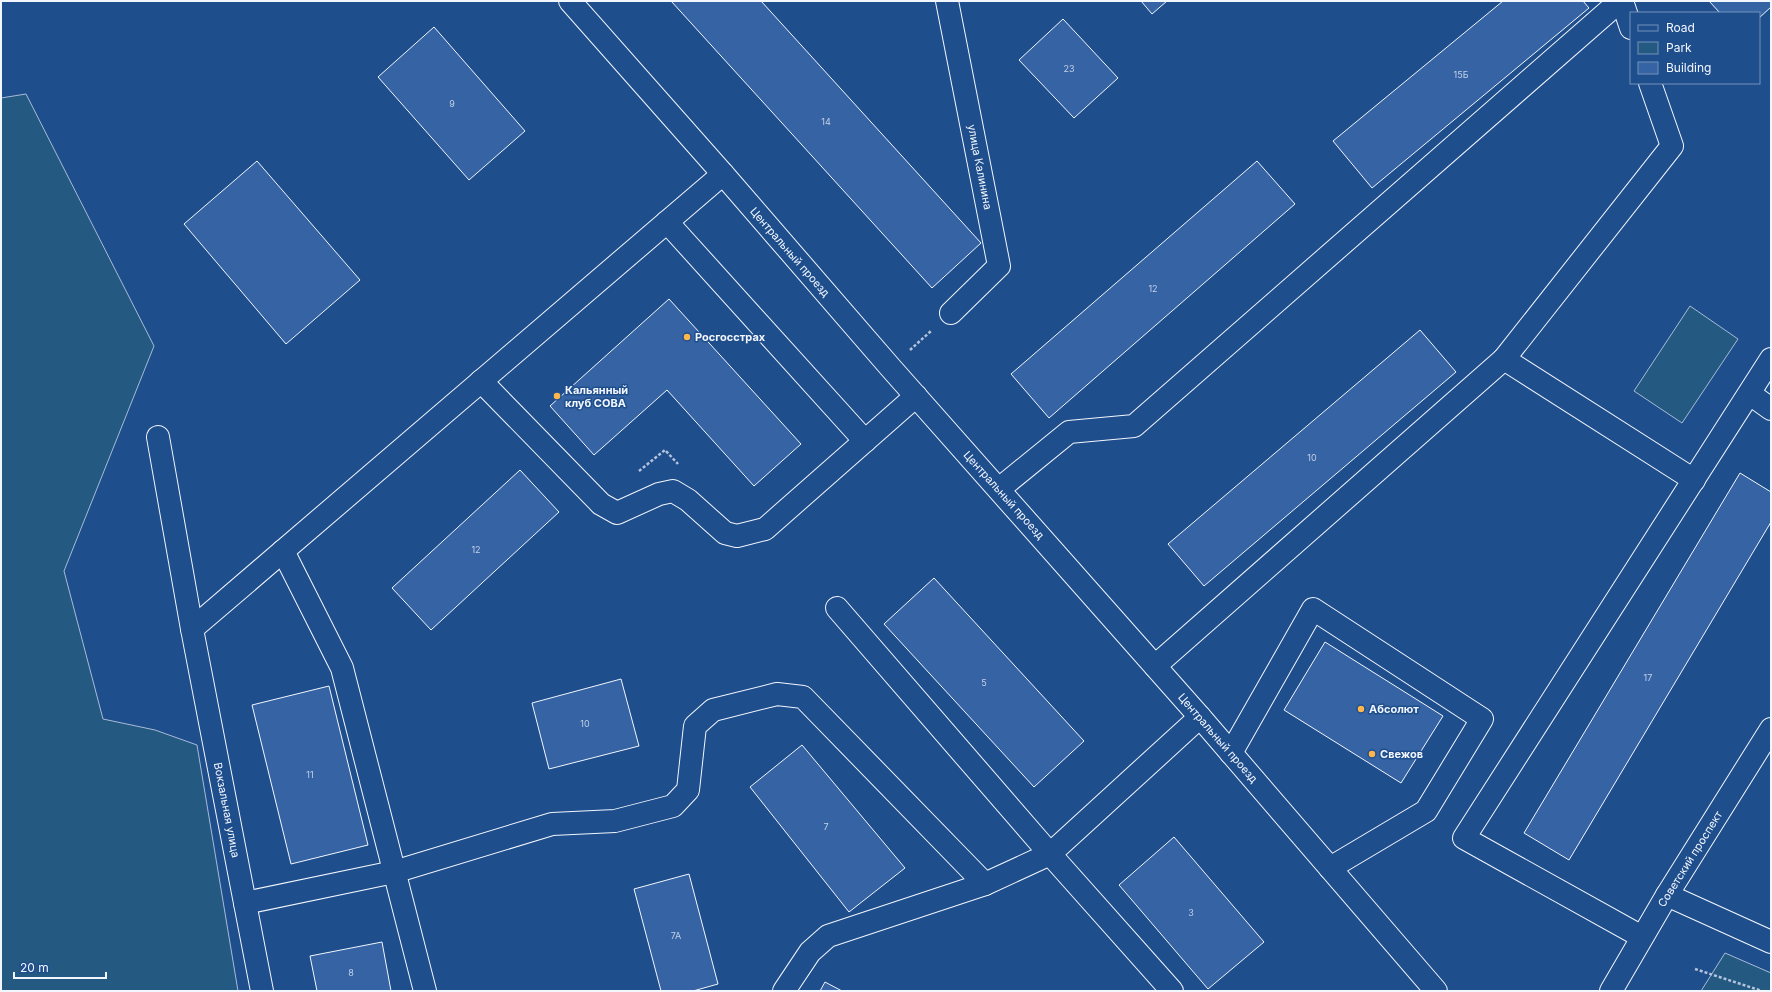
<svg xmlns="http://www.w3.org/2000/svg" width="1772" height="992" font-family="Inter,sans-serif">
<style>
.green{fill:#245a82;stroke:#a8bbd7}
.building{fill:#3563a3;stroke:#f2f6ff}
.lines{fill:none;stroke-linecap:round;stroke-linejoin:round}
.minor-casing{stroke:#f2f6ff;stroke-width:24}
.major-casing{stroke:#f2f6ff;stroke-width:24}
.path{stroke:#b3c4dc;stroke-width:2.5;stroke-dasharray:3 2;stroke-linecap:butt}
.minor{stroke:#1f4e8c;stroke-width:22}
.major{stroke:#1f4e8c;stroke-width:22}
.poi-dot{fill:#ffb74d;stroke:#1f4e8c;stroke-width:1.5}
.labels{text-anchor:middle;stroke-width:3;stroke-linejoin:round;paint-order:stroke}
.number-label{font-size:9px;fill:#c3d1e8}
.street-label{font-size:11px;fill:#f2f6ff;stroke:#1f4e8c}
.poi-label{font-size:11px;font-weight:bold;fill:#f2f6ff;stroke:#1f4e8c;text-anchor:start}
</style>
<rect width="100%" height="100%" fill="#1f4e8c"/>
<g class="green">
<path d="M 26,94 L 154,346 L 64,571 L 103,719 L 155,730 L 197,745 L 238,991 L 1,991 L 1,98 Z"/>
<path d="M 1690,306 L 1738,339 L 1682,423 L 1634,391 Z"/>
<path d="M 1725,953 L 1771,973 L 1771,991 L 1701,991 Z"/>
</g>
<g class="building">
<path d="M 671,1 L 761,1 L 981,243 L 932,288 Z"/>
<path d="M 1141,1 L 1167,1 L 1152,14 Z"/>
<path d="M 1503,1 L 1583,1 L 1589,8 L 1372,188 L 1333,141 Z"/>
<path d="M 1709,1 L 1771,1 L 1771,7 L 1759,18 L 1759,13 L 1720,13 Z"/>
<path d="M 1063,19 L 1118,78 L 1074,118 L 1019,60 Z"/>
<path d="M 434,27 L 525,131 L 469,180 L 378,77 Z"/>
<path d="M 257,161 L 360,280 L 286,344 L 184,224 Z"/>
<path d="M 1257,161 L 1295,204 L 1049,418 L 1011,374 Z"/>
<path d="M 669,299 L 801,444 L 754,486 L 667,390 L 594,455 L 550,406 Z"/>
<path d="M 1420,330 L 1456,372 L 1204,586 L 1168,544 Z"/>
<path d="M 520,470 L 559,512 L 431,630 L 392,588 Z"/>
<path d="M 1740,473 L 1771,492 L 1771,522 L 1569,860 L 1524,833 Z"/>
<path d="M 934,578 L 1084,741 L 1034,787 L 884,624 Z"/>
<path d="M 1325,642 L 1443,716 L 1401,783 L 1284,710 Z"/>
<path d="M 621,679 L 639,746 L 549,769 L 532,703 Z"/>
<path d="M 329,686 L 368,845 L 291,864 L 252,705 Z"/>
<path d="M 802,745 L 905,868 L 849,912 L 750,787 Z"/>
<path d="M 1174,837 L 1264,942 L 1208,989 L 1119,885 Z"/>
<path d="M 689,874 L 718,984 L 693,991 L 661,991 L 634,889 Z"/>
<path d="M 382,942 L 391,991 L 317,991 L 310,956 Z"/>
<path d="M 825,982 L 842,991 L 820,991 Z"/>
</g>
<g class="lines">
<defs>
<g id="minor">
<path d="M 947,1 L 999,266 L 951,313"/>
<path d="M 1622,1 L 1631,28"/>
<path d="M 667,222 L 865,441"/>
<path d="M 1504,359 L 1694,480"/>
<path d="M 481,381 L 601,504 L 617,513 L 659,494 L 673,491 L 688,500 L 725,533 L 737,536 L 765,529 L 916,396"/>
<path d="M 1750,394 L 1771,409"/>
<path d="M 158,437 L 192,629 L 262,991"/>
<path d="M 999,489 L 1069,432 L 1134,426 L 1620,1"/>
<path d="M 283,551 L 342,668 L 425,991"/>
<path d="M 837,608 L 1050,854 L 1172,991"/>
<path d="M 192,629 L 723,174"/>
<path d="M 1155,666 L 1504,359 L 1672,146 L 1650,83"/>
<path d="M 1231,753 L 1313,609 L 1482,719 L 1426,811 L 1330,868"/>
<path d="M 1667,895 L 1771,942"/>
<path d="M 245,903 L 394,872 L 552,824 L 615,821 L 673,806 L 688,790 L 695,726 L 713,710 L 777,694 L 803,697 L 985,884 L 1050,854 L 1200,717"/>
<path d="M 1642,937 L 1464,838 L 1771,359"/>
<path d="M 784,991 L 810,952 L 828,936 L 985,884"/>
<path d="M 1611,991 L 1667,895 L 1771,729"/>
</g>
<path id="major" d="M 570,1 L 723,174 L 890,367 L 1200,717 L 1436,991"/>
</defs>
<use href="#minor" class="minor-casing"/>
<use href="#major" class="major-casing"/>
<g class="path">
<path d="M 910,350 L 931,331"/>
<path d="M 639,471 L 665,450 L 678,464"/>
<path d="M 1695,969 L 1762,991"/>
</g>
<use href="#minor" class="minor"/>
<use href="#major" class="major"/>
</g>
<g class="poi-dot">
<circle cx="687" cy="337" r="4"/>
<circle cx="557" cy="396" r="4"/>
<circle cx="1361" cy="709" r="4"/>
<circle cx="1372" cy="754" r="4"/>
</g>
<g class="labels">
<g class="number-label">
<text x="1069" y="72">23</text>
<text x="1461" y="78">15Б</text>
<text x="452" y="107">9</text>
<text x="826" y="125">14</text>
<text x="1153" y="292">12</text>
<text x="1312" y="461">10</text>
<text x="476" y="553">12</text>
<text x="1648" y="681">17</text>
<text x="984" y="686">5</text>
<text x="585" y="727">10</text>
<text x="310" y="778">11</text>
<text x="826" y="830">7</text>
<text x="1191" y="916">3</text>
<text x="676" y="939">7А</text>
<text x="351" y="976">8</text>
</g>
<g class="street-label">
<text transform="translate(980 167) rotate(79)" y="4">улица Калинина</text>
<text transform="translate(790 252) rotate(49)" y="4">Центральный проезд</text>
<text transform="translate(1004 495) rotate(48)" y="4">Центральный проезд</text>
<text transform="translate(1218 738) rotate(49)" y="4">Центральный проезд</text>
<text transform="translate(227 810) rotate(79)" y="4">Вокзальная улица</text>
<text transform="translate(1690 859) rotate(-58)" y="4">Советский проспект</text>
</g>
<g class="poi-label">
<text x="695" y="341">Росгосстрах</text>
<text x="565" y="394">Кальянный<tspan x="565" dy="13">клуб СОВА</tspan></text>
<text x="1369" y="713">Абсолют</text>
<text x="1380" y="758">Свежов</text>
</g>
</g>
<rect width="1772" height="992" fill="none" stroke="#f2f6ff" stroke-width="4"/>
<rect x="1630" y="12" width="130" height="72" fill="#1f4e8c" stroke="#7391ba"/>
<rect x="1638" y="25" width="20" height="6" fill="#1f4e8c" stroke="#7391ba"/>
<text x="1666" y="32" font-size="12" fill="#f2f6ff">Road</text>
<rect x="1638" y="42" width="20" height="12" fill="#245a82" stroke="#7391ba"/>
<text x="1666" y="52" font-size="12" fill="#f2f6ff">Park</text>
<rect x="1638" y="62" width="20" height="12" fill="#3563a3" stroke="#7391ba"/>
<text x="1666" y="72" font-size="12" fill="#f2f6ff">Building</text>
<path d="M14 972v6h92v-6" fill="none" stroke="#f2f6ff" stroke-width="2"/>
<text x="20" y="972" font-size="12" fill="#f2f6ff" stroke="#1f4e8c" stroke-width="3" paint-order="stroke">20 m</text>
</svg>
